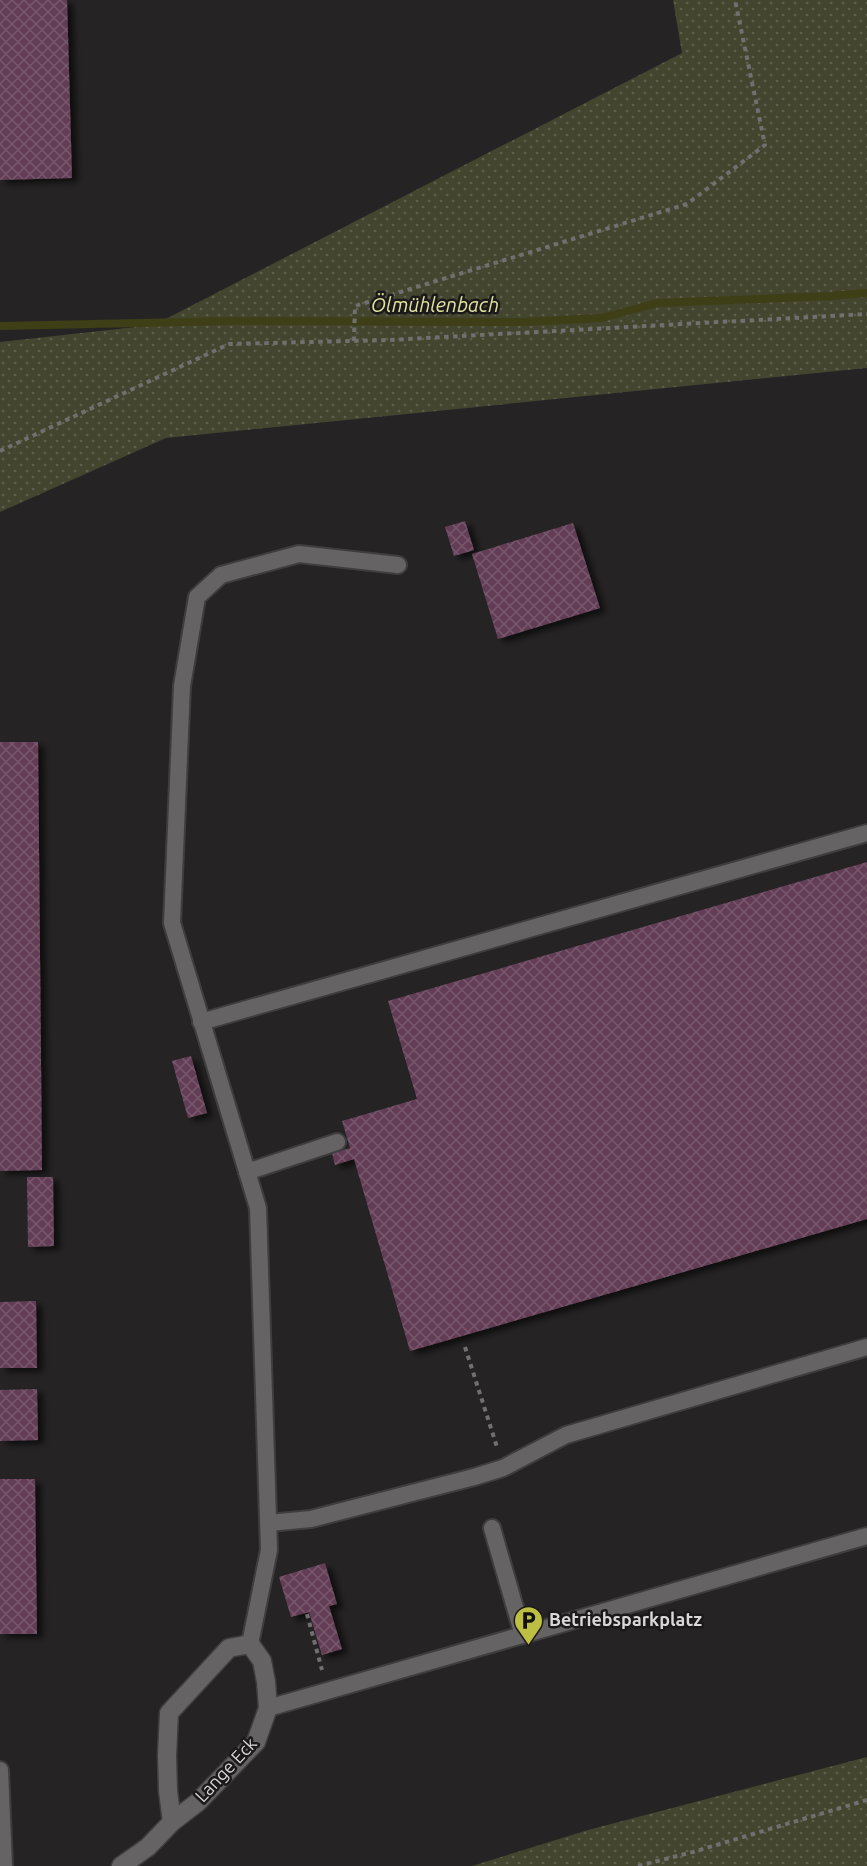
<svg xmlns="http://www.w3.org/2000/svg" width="867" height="1866" font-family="Ubuntu,sans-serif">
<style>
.grass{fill:url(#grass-dots)}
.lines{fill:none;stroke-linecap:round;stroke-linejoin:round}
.stream{stroke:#3e3f16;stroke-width:8}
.building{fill:url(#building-cross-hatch);filter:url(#shadow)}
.lane-casing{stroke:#3f3d3e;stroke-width:20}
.street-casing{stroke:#3f3d3e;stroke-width:21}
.path{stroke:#716f70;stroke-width:4;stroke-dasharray:4.5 4.5;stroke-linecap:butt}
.lane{stroke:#666365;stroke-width:16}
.street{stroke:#666365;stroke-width:18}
.labels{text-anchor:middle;stroke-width:5;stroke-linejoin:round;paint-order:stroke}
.poi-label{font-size:18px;font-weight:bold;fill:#d9d7d8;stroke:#1c191b;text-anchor:start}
.street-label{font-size:18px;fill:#d9d7d8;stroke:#1c191b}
.water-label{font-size:20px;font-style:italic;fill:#e0e39d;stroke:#1c191b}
</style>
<defs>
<pattern id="grass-dots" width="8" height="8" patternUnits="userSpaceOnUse" patternTransform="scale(1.5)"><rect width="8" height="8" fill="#44452e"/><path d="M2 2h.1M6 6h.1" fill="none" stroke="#5e5f4c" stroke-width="1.8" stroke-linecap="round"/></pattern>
<pattern id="building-cross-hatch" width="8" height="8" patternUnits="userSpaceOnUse" patternTransform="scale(1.5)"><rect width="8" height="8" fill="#623e54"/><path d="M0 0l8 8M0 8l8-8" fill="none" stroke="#78596c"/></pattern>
<filter id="shadow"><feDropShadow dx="6" dy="4" stdDeviation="3" flood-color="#0009"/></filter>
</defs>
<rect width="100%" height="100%" fill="#252324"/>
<g class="grass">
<path d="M 673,0 L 867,0 L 867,368 L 166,438 L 0,512 L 0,342 L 154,325 L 682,53 Z"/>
<path d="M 867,1757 L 867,1866 L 472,1866 L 588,1830 Z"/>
</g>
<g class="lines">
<path class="stream" d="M 0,326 L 232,321 L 524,322 L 602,318 L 657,303 L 831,296 L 867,293"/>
</g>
<g class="building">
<path d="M 0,0 L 67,0 L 72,178 L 0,180 Z"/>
<path d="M 465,521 L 474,550 L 454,556 L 445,527 Z"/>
<path d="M 573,523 L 600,608 L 498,639 L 472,554 Z"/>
<path d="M 0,742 L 38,742 L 42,1170 L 0,1171 Z"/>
<path d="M 867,862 L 867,1219 L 410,1351 L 354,1159 L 335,1165 L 332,1153 L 350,1148 L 342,1121 L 417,1099 L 388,1001 Z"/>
<path d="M 191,1056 L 207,1113 L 188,1118 L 172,1061 Z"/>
<path d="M 27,1177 L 53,1177 L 54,1246 L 28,1247 Z"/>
<path d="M 36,1301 L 37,1368 L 0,1368 L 0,1302 Z"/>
<path d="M 37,1389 L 38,1440 L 0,1441 L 0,1390 Z"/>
<path d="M 0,1479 L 35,1479 L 37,1634 L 0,1634 Z"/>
<path d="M 325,1563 L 337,1604 L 329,1606 L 342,1649 L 322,1655 L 309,1612 L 291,1617 L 279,1577 Z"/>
</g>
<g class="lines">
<defs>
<g id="lane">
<path d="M 201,1022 L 867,833"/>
<path d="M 247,1172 L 337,1142"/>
<path d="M 269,1523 L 311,1519 L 474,1477 L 503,1468 L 566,1435 L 867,1347"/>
<path d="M 492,1528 L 523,1635"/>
<path d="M 250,1644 L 269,1550 L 258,1208 L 172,923 L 182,686 L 197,597 L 221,575 L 299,554 L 398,565"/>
<path d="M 268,1708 L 867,1536"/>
<path d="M 0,1770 L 4,1866"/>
</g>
<path id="street" d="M 121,1866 L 148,1847 L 172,1822 L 198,1802 L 256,1742 L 268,1708 L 266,1682 L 262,1661 L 250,1644 L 229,1648 L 169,1713 L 167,1755 L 168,1791 L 172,1822"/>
</defs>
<use href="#lane" class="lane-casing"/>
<use href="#street" class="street-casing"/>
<g class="path">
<path d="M 354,341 L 355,306 L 687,204 L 765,145 L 735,0"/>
<path d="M 0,451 L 229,344 L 390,340 L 867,314"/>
<path d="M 465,1347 L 497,1447"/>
<path d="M 307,1614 L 322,1670"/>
<path d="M 638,1866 L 693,1852 L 867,1800"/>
</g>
<use href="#lane" class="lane"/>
<use href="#street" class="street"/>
</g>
<defs>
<symbol id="parking-pin" viewBox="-11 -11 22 30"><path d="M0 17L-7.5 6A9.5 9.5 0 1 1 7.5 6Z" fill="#bdbf43" stroke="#1c191b"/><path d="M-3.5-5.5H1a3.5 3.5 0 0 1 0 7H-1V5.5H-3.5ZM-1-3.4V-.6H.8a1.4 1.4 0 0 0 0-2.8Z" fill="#111"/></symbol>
</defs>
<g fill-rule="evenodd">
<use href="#parking-pin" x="512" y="1604" width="33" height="45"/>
</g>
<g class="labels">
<g class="poi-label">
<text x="549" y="1626">Betriebsparkplatz</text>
</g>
<g class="street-label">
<text transform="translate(226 1770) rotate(-47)" y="6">Lange Eck</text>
</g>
<g class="water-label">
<text x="435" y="312">Ölmühlenbach</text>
</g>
</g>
</svg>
